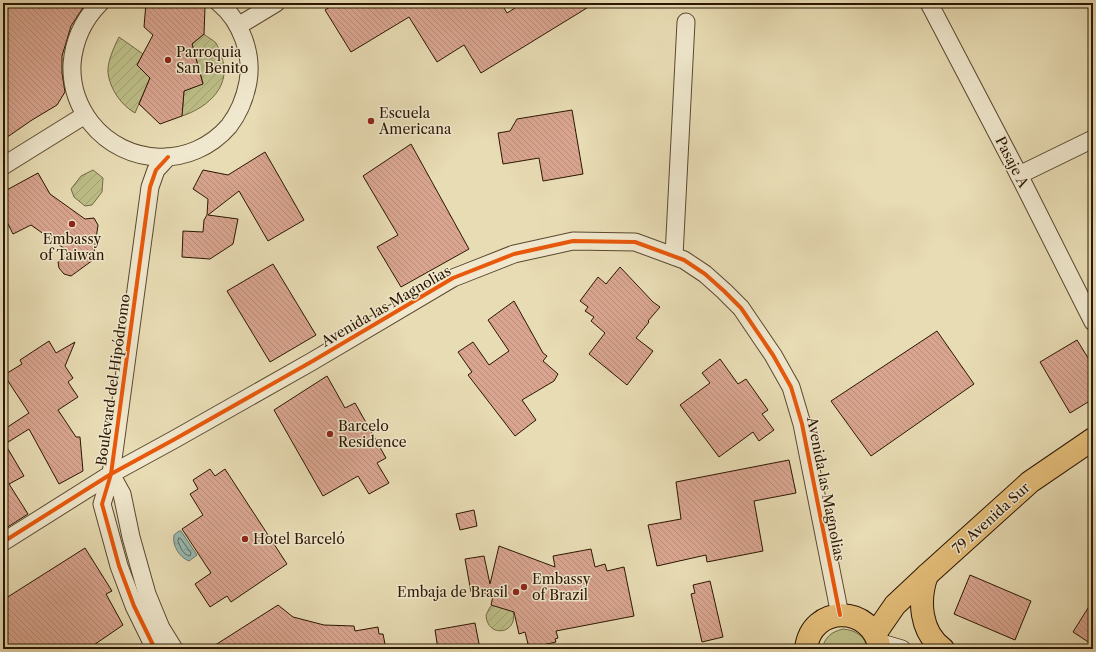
<svg xmlns="http://www.w3.org/2000/svg" width="1096" height="652" font-family="'Libre Caslon Text',serif">
<style>
.grass{fill:#bdbe88;stroke:#746a44}
.garden{fill:url(#garden-furrows);stroke:#746a44}
.water{fill:url(#water-ripples);stroke:#6c786b}
.lines{fill:none;stroke-linecap:round;stroke-linejoin:round}
.shore{stroke:#626859;stroke-width:1}
.building{fill:url(#building-back-hatch);stroke:#2b1600}
.minor-casing{stroke:#5a482d;stroke-width:19}
.major-casing{stroke:#2b1600;stroke-width:24}
.minor{stroke:#f0e8ce;stroke-width:17}
.major{stroke:#e4be7a;stroke-width:22}
.cycleway-casing{stroke:#f0e8ce;stroke-width:6}
.cycleway{stroke:#e8590c;stroke-width:4}
.poi-dot{fill:#8f2418;stroke:#f0e8ce;stroke-width:1.5}
.labels{text-anchor:middle;stroke-width:3;stroke-linejoin:round;paint-order:stroke}
.poi-label{font-size:14px;fill:#2b1600;stroke:#f0e8ce;text-anchor:start}
.street-label{font-size:14px;fill:#2b1600;stroke:#f0e8ce}
</style>
<defs>
<pattern id="garden-furrows" width="10" height="10" patternUnits="userSpaceOnUse"><rect width="10" height="10" fill="#bdbe88"/><path d="M-1 1l2-2M0 10L10 0M9 11l2-2" fill="none" stroke="#a3a374"/></pattern>
<pattern id="water-ripples" width="26" height="14" patternUnits="userSpaceOnUse"><rect width="26" height="14" fill="#98bab2"/><path d="M2 4q2-2 4 0t4 0M15 11q2-2 4 0t4 0" fill="none" stroke="#839f97"/></pattern>
<pattern id="building-back-hatch" width="6" height="6" patternUnits="userSpaceOnUse"><rect width="6" height="6" fill="#d9a590"/><path d="M-1 5l2 2M0 0l6 6M5-1l2 2" fill="none" stroke="#ba8d7a"/></pattern>
</defs>
<rect width="100%" height="100%" fill="#e8dcb4"/>
<filter id="stains"><feTurbulence type="fractalNoise" baseFrequency=".005" numOctaves="4"/><feColorMatrix values="0 0 0 0 .2 0 0 0 0 .09 0 0 0 0 .02 0 0 0 .5 -.17"/></filter>
<radialGradient id="worn" r=".72"><stop offset=".6" stop-color="#630" stop-opacity="0"/><stop offset="1" stop-color="#630" stop-opacity=".3"/></radialGradient>
<path class="grass" d="M 843,629 C 855,630 866,636 867,649 L 822,649 C 825,637 831,632 843,629 Z"/>
<g class="garden">
<path d="M 204,34 C 207,37 213,40 216,43 C 218,46 219,51 221,55 C 233,85 209,107 182,116 L 184,91 L 203,83 L 192,44 Z"/>
<path d="M 119,37 L 143,54 L 137,65 L 150,78 L 135,113 C 121,105 110,89 108,73 C 107,62 114,47 119,37 Z"/>
<path d="M 93,170 L 103,178 L 102,192 L 92,205 L 85,206 L 74,197 L 71,189 L 81,176 Z"/>
<path d="M 494,604 L 513,611 C 519,634 487,639 486,615 L 490,607 Z"/>
</g>
<path class="water" d="M 179,531 L 181,531 L 197,555 L 189,561 C 179,557 172,545 174,535 Z"/>
<g class="lines">
<path class="shore" d="M 179,538 L 181,539 L 191,553 L 190,556 C 183,555 180,547 178,541 Z"/>
</g>
<g class="building">
<path d="M 3,3 L 86,3 L 71,26 L 62,56 L 62,73 L 65,92 L 57,105 L 32,120 L 3,140 Z"/>
<path d="M 146,3 L 170,3 L 205,7 L 204,34 L 192,44 L 203,84 L 184,91 L 182,116 L 160,124 L 139,104 L 150,78 L 137,65 L 153,35 L 144,27 Z"/>
<path d="M 336,3 L 501,3 L 507,13 L 523,3 L 595,3 L 481,73 L 464,45 L 437,62 L 409,17 L 351,52 L 325,10 Z"/>
<path d="M 572,110 L 583,174 L 543,181 L 539,158 L 503,164 L 498,133 L 510,131 L 517,119 Z"/>
<path d="M 411,144 L 469,249 L 401,287 L 377,247 L 398,235 L 363,176 Z"/>
<path d="M 265,152 L 304,220 L 268,241 L 239,191 L 208,215 L 238,219 L 233,244 L 210,259 L 182,257 L 183,231 L 203,232 L 204,220 L 207,215 L 208,199 L 193,189 L 203,170 L 228,175 Z"/>
<path d="M 38,173 L 50,194 L 85,219 L 94,218 L 98,225 L 93,260 L 71,276 L 64,274 L 59,268 L 58,262 L 72,254 L 31,225 L 13,234 L 3,214 L 3,192 Z"/>
<path d="M 273,264 L 316,335 L 270,362 L 227,291 Z"/>
<path d="M 620,267 L 653,302 L 660,307 L 648,321 L 649,322 L 636,338 L 653,351 L 627,385 L 589,354 L 605,333 L 591,321 L 594,317 L 585,311 L 588,307 L 580,301 L 598,277 L 606,284 Z"/>
<path d="M 514,301 L 543,353 L 547,356 L 543,361 L 558,374 L 554,381 L 522,400 L 536,420 L 515,436 L 468,375 L 472,372 L 458,352 L 473,342 L 489,365 L 509,351 L 488,320 Z"/>
<path d="M 937,331 L 974,384 L 871,456 L 831,401 Z"/>
<path d="M 1077,340 L 1093,366 L 1093,399 L 1070,413 L 1040,362 Z"/>
<path d="M 49,341 L 56,353 L 75,342 L 65,366 L 73,378 L 68,382 L 78,397 L 58,410 L 76,437 L 80,437 L 83,471 L 59,484 L 29,429 L 5,444 L 24,476 L 9,484 L 28,514 L 3,530 L 3,430 L 29,413 L 4,375 L 22,364 L 20,360 Z"/>
<path d="M 720,359 L 738,384 L 746,379 L 768,410 L 762,414 L 774,430 L 759,441 L 753,432 L 719,457 L 680,405 L 710,383 L 702,373 Z"/>
<path d="M 327,376 L 345,408 L 355,403 L 386,458 L 377,463 L 389,483 L 369,494 L 358,476 L 323,496 L 274,410 Z"/>
<path d="M 789,460 L 796,493 L 754,501 L 763,551 L 707,562 L 706,555 L 657,566 L 648,525 L 681,519 L 676,482 Z"/>
<path d="M 210,469 L 215,476 L 225,469 L 287,564 L 231,602 L 227,596 L 210,607 L 195,584 L 211,573 L 182,529 L 203,515 L 190,494 L 198,489 L 193,480 Z"/>
<path d="M 474,510 L 477,526 L 460,530 L 456,514 Z"/>
<path d="M 499,546 L 555,567 L 553,556 L 591,549 L 595,567 L 605,564 L 607,571 L 624,567 L 634,616 L 556,631 L 558,638 L 555,639 L 556,642 L 529,648 L 525,632 L 519,634 L 514,612 L 491,605 L 493,596 L 476,591 L 471,592 L 465,559 L 484,556 L 490,584 Z"/>
<path d="M 85,548 L 112,591 L 106,594 L 123,625 L 88,649 L 3,649 L 3,600 Z"/>
<path d="M 970,575 L 1031,601 L 1015,640 L 954,614 Z"/>
<path d="M 710,581 L 723,637 L 702,642 L 691,594 L 695,593 L 693,585 Z"/>
<path d="M 1093,600 L 1093,645 L 1073,632 Z"/>
<path d="M 278,605 L 293,617 L 324,625 L 354,626 L 355,631 L 378,627 L 379,634 L 383,634 L 386,649 L 209,649 Z"/>
<path d="M 475,623 L 480,649 L 438,649 L 435,630 Z"/>
</g>
<g class="lines">
<defs>
<g id="minor">
<path d="M 100,3 C 83,20 74,40 72,64 C 71,86 78,106 91,123 C 126,167 192,169 229,126 C 239,113 245,98 248,82 C 253,54 241,21 219,3"/>
<path d="M 929,3 L 1019,175 L 1093,322"/>
<path d="M 238,26 L 276,3"/>
<path d="M 3,166 L 85,115"/>
<path d="M 1019,175 L 1093,139"/>
<path d="M 674,256 L 686,22"/>
<path d="M 111,474 L 122,494 L 131,537 L 147,594 L 161,628 L 174,649"/>
<path d="M 3,542 L 111,474 L 175,439 L 311,362 L 453,278 L 514,254 L 573,241 L 635,242 L 684,260 L 705,274 L 724,291 L 741,308 L 773,355 L 791,387 L 802,424 L 840,615"/>
<path d="M 878,642 L 902,649"/>
<path d="M 155,649 L 134,606 L 119,566 L 102,504 L 111,474 L 150,187 L 156,170 L 168,157"/>
</g>
<g id="major">
<path d="M 927,575 C 918,600 920,632 943,649"/>
<path d="M 875,634 L 895,605 L 927,575 L 1030,482 L 1093,439"/>
<path d="M 806,649 C 811,604 872,604 880,649"/>
</g>
</defs>
<use href="#minor" class="minor-casing"/>
<use href="#major" class="major-casing"/>
<use href="#minor" class="minor"/>
<use href="#major" class="major"/>
<defs>
<g id="cycleway">
<path d="M 3,542 L 111,474 L 175,439 L 311,362 L 453,278 L 514,254 L 573,241 L 635,242 L 684,260 L 705,274 L 724,291 L 741,308 L 773,355 L 791,387 L 802,424 L 840,615"/>
<path d="M 155,649 L 134,606 L 119,566 L 102,504 L 111,474 L 150,187 L 156,170 L 168,157"/>
</g>
</defs>
<use href="#cycleway" class="cycleway-casing"/>
<use href="#cycleway" class="cycleway"/>
</g>
<g class="poi-dot">
<circle cx="168" cy="60" r="4"/>
<circle cx="371" cy="121" r="4"/>
<circle cx="72" cy="224" r="4"/>
<circle cx="330" cy="434" r="4"/>
<circle cx="245" cy="539" r="4"/>
<circle cx="524" cy="587" r="4"/>
<circle cx="516" cy="592" r="4"/>
</g>
<g class="labels">
<g class="poi-label">
<text x="176" y="57">Parroquia<tspan x="176" dy="16">San Benito</tspan></text>
<text x="379" y="118">Escuela<tspan x="379" dy="16">Americana</tspan></text>
<text x="72" y="244" text-anchor="middle">Embassy<tspan x="72" dy="16">of Taiwan</tspan></text>
<text x="338" y="431">Barcelo<tspan x="338" dy="16">Residence</tspan></text>
<text x="253" y="544">Hotel Barceló</text>
<text x="532" y="584">Embassy<tspan x="532" dy="16">of Brazil</tspan></text>
<text x="508" y="597" text-anchor="end">Embaja de Brasil</text>
</g>
<g class="street-label">
<text transform="translate(1012 162) rotate(63)" y="5">Pasaje A</text>
<text transform="translate(386 306) rotate(-30)" y="5">Avenida las Magnolias</text>
<text transform="translate(113 380) rotate(-82)" y="5">Boulevard del Hipódromo</text>
<text transform="translate(826 489) rotate(79)" y="5">Avenida las Magnolias</text>
<text transform="translate(991 518) rotate(-42)" y="5">79 Avenida Sur</text>
</g>
</g>
<rect width="1096" height="652" fill="none" stroke="#e8dcb4" stroke-width="16"/>
<rect x="4" y="4" width="1088" height="644" fill="none" stroke="#2b1600" stroke-width="2"/>
<rect x="8" y="8" width="1080" height="636" fill="none" stroke="#2b1600"/>
<rect width="100%" height="100%" filter="url(#stains)"/>
<rect width="100%" height="100%" fill="url(#worn)"/>
</svg>
